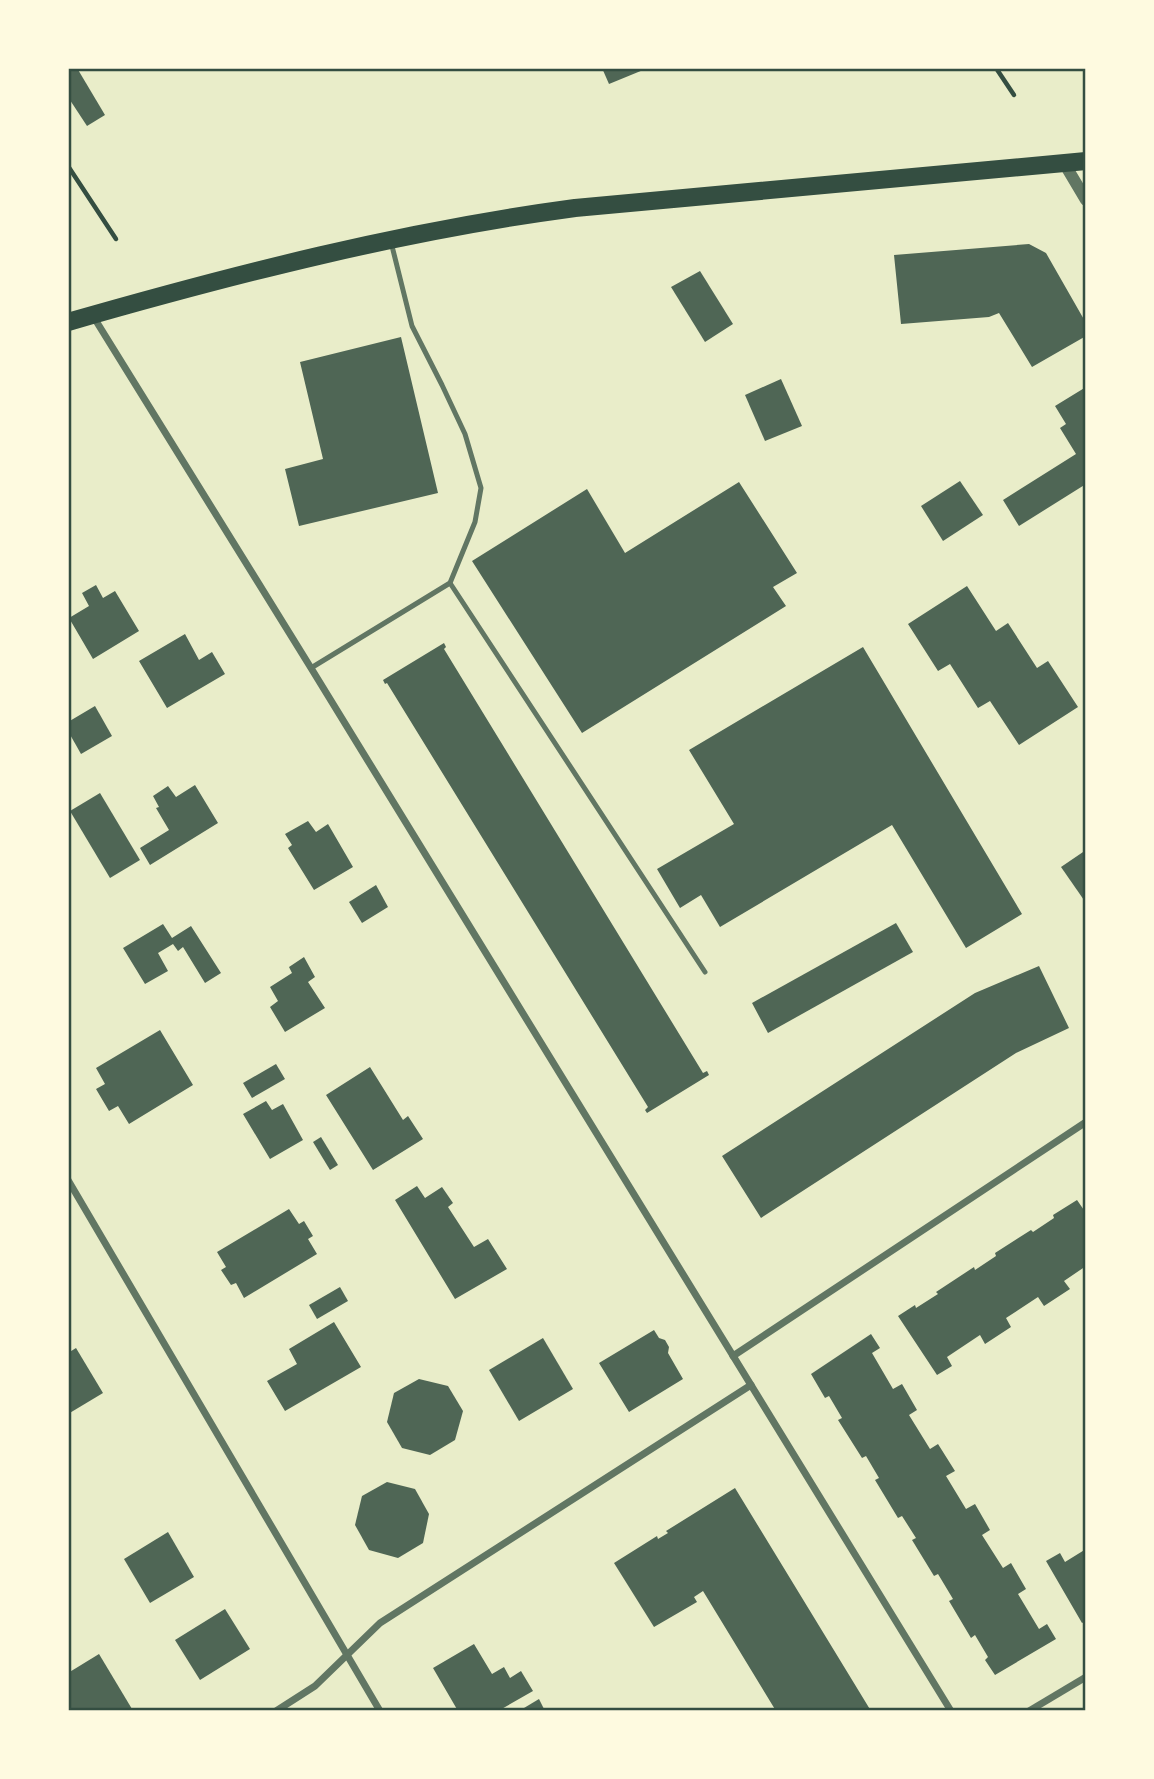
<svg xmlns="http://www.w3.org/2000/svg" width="1154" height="1779" font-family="'Titillium Web',sans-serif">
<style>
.building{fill:#4f6655}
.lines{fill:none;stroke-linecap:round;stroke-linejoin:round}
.path{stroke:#344e41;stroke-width:4.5}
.service{stroke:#617663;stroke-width:5}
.minor{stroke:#617663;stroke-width:7}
.tertiary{stroke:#617663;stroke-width:12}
.primary{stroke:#344e41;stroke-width:18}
.neatline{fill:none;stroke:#344e41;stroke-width:2.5}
</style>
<rect width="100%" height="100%" fill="#e9edc9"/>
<g class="building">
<path d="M 68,68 L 77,68 L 105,115 L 87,126 L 68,97 Z"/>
<path d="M 602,68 L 648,68 L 609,84 Z"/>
<path d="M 1029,244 L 1046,253 L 1086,323 L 1086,336 L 1032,367 L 999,313 L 989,317 L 901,324 L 894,255 Z"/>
<path d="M 700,271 L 733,324 L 705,342 L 671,287 Z"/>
<path d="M 401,337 L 438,493 L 299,526 L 285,469 L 323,459 L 300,362 Z"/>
<path d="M 781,379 L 802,426 L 765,441 L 745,395 Z"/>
<path d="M 1086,387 L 1086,484 L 1019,526 L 1003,500 L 1076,454 L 1060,428 L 1066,424 L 1055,406 Z"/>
<path d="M 960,481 L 983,515 L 943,541 L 921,506 Z"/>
<path d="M 739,482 L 797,573 L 773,587 L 786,606 L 582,733 L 472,561 L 587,489 L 625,553 Z"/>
<path d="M 96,585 L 103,598 L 115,591 L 139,631 L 93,659 L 69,618 L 89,606 L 82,593 Z"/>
<path d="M 967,586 L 996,631 L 1008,623 L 1037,668 L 1048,661 L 1078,707 L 1019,745 L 990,701 L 978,708 L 950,664 L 938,671 L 908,624 Z"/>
<path d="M 185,634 L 199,660 L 212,652 L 225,674 L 167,708 L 139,661 Z"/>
<path d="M 444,643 L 446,647 L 444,649 L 703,1073 L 707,1071 L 709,1075 L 647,1113 L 645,1110 L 648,1107 L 387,683 L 385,684 L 383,680 Z"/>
<path d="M 863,647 L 1022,914 L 966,948 L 892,825 L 720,927 L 701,895 L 680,908 L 657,869 L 734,824 L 689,750 Z"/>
<path d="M 95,706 L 112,736 L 81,754 L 68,731 L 68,722 Z"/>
<path d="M 195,785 L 218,823 L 150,865 L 140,848 L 169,830 L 156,808 L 159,807 L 153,796 L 168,786 L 176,797 Z"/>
<path d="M 100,793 L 140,860 L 110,878 L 70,811 Z"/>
<path d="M 308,821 L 316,832 L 328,824 L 353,867 L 314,890 L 288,848 L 292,845 L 285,834 Z"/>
<path d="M 1086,850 L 1086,903 L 1061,867 Z"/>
<path d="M 376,885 L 388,907 L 362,923 L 349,902 Z"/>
<path d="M 896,923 L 913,952 L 768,1033 L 752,1003 Z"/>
<path d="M 163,924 L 172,938 L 191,926 L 221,973 L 205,983 L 183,947 L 178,951 L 173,944 L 158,953 L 168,971 L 145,984 L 123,948 Z"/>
<path d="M 304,957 L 315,977 L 308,982 L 325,1008 L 285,1032 L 270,1007 L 278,1001 L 270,987 L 292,973 L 289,967 Z"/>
<path d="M 1039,966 L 1069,1028 L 1016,1053 L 761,1218 L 722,1156 L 975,993 Z"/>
<path d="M 160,1030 L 193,1085 L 129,1124 L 118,1106 L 109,1111 L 96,1089 L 105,1084 L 96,1068 Z"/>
<path d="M 276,1064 L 285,1079 L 252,1098 L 243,1083 Z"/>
<path d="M 370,1067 L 403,1120 L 408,1116 L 423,1139 L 373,1170 L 326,1095 Z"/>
<path d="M 266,1101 L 272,1110 L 283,1104 L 303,1140 L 270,1159 L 243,1114 Z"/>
<path d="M 321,1137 L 338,1165 L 330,1170 L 313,1142 Z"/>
<path d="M 417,1186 L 425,1198 L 442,1187 L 453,1203 L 448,1207 L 474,1247 L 488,1239 L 507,1269 L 455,1299 L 395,1200 Z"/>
<path d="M 1077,1200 L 1086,1213 L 1086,1266 L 1064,1281 L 1070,1289 L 1044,1306 L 1038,1297 L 1006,1318 L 1011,1327 L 985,1344 L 980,1335 L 947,1357 L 952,1366 L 937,1375 L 898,1316 L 915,1305 L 916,1308 L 938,1294 L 936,1292 L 974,1267 L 975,1270 L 996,1256 L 995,1253 L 1031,1230 L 1033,1232 L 1054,1218 L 1053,1215 Z"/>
<path d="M 289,1209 L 299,1224 L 304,1221 L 313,1236 L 308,1239 L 317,1254 L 244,1298 L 236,1283 L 231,1285 L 221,1270 L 226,1267 L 217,1252 Z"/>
<path d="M 340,1287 L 348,1301 L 317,1319 L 309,1305 Z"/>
<path d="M 334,1322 L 361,1367 L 285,1411 L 267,1381 L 297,1364 L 289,1349 Z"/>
<path d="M 654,1330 L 659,1338 L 665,1340 L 669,1347 L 668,1353 L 683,1379 L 629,1412 L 599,1363 Z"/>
<path d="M 871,1334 L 880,1348 L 872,1353 L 893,1389 L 902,1384 L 917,1410 L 909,1415 L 930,1449 L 938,1444 L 955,1471 L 946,1476 L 966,1509 L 975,1504 L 990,1530 L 982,1535 L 1003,1568 L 1011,1563 L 1026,1589 L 1018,1594 L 1039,1629 L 1047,1624 L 1056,1639 L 995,1675 L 985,1660 L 988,1657 L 975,1635 L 971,1638 L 949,1601 L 953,1599 L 938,1574 L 934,1576 L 912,1540 L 916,1538 L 902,1516 L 898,1518 L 875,1480 L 879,1478 L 866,1456 L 862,1458 L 838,1420 L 842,1418 L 829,1396 L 825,1398 L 811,1374 Z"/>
<path d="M 543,1338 L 573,1389 L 519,1421 L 489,1370 Z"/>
<path d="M 76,1348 L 103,1393 L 68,1414 L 68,1353 Z"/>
<path d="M 419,1379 L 448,1386 L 463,1411 L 455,1440 L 430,1455 L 402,1448 L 387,1422 L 394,1393 Z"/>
<path d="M 387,1482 L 415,1489 L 429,1514 L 423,1543 L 398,1558 L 369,1550 L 355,1525 L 362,1496 Z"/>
<path d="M 735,1488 L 871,1711 L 776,1711 L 703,1591 L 694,1597 L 697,1602 L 654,1627 L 614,1563 L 657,1536 L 658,1539 L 668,1533 L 666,1531 Z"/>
<path d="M 168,1532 L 194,1577 L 150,1603 L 124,1559 Z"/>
<path d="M 1086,1549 L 1086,1621 L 1082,1623 L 1046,1561 L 1060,1553 L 1065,1562 Z"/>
<path d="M 225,1609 L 250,1649 L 200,1680 L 175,1640 Z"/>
<path d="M 474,1644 L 492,1674 L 504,1667 L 510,1678 L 521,1671 L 533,1691 L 498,1711 L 458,1711 L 433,1668 Z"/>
<path d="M 99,1654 L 132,1709 L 130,1711 L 68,1711 L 68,1673 Z"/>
<path d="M 539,1699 L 545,1711 L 519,1711 Z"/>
</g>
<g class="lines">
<g class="path">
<path d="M 996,68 L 1014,95"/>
<path d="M 68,166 L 116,239"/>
</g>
<g class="service">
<path d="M 450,583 L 705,972"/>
<path d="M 311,668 L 450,583 L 475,522 L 481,488 L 465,434 L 442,385 L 412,326 L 391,242"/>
</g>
<g class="minor">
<path d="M 93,316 L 311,668 L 951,1711"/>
<path d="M 68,1180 L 380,1711"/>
<path d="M 733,1356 L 1086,1122"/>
<path d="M 276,1711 L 315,1686 L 380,1623 L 751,1385"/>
<path d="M 1029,1711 L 1086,1677"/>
</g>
<path class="tertiary" d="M 1064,163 L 1086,200"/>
<path class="primary" d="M 68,322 C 235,274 403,231 575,208 L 1086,161"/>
</g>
<rect width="1154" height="1779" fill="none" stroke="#fefae0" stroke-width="140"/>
<rect x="70" y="70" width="1014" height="1639" class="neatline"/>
</svg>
